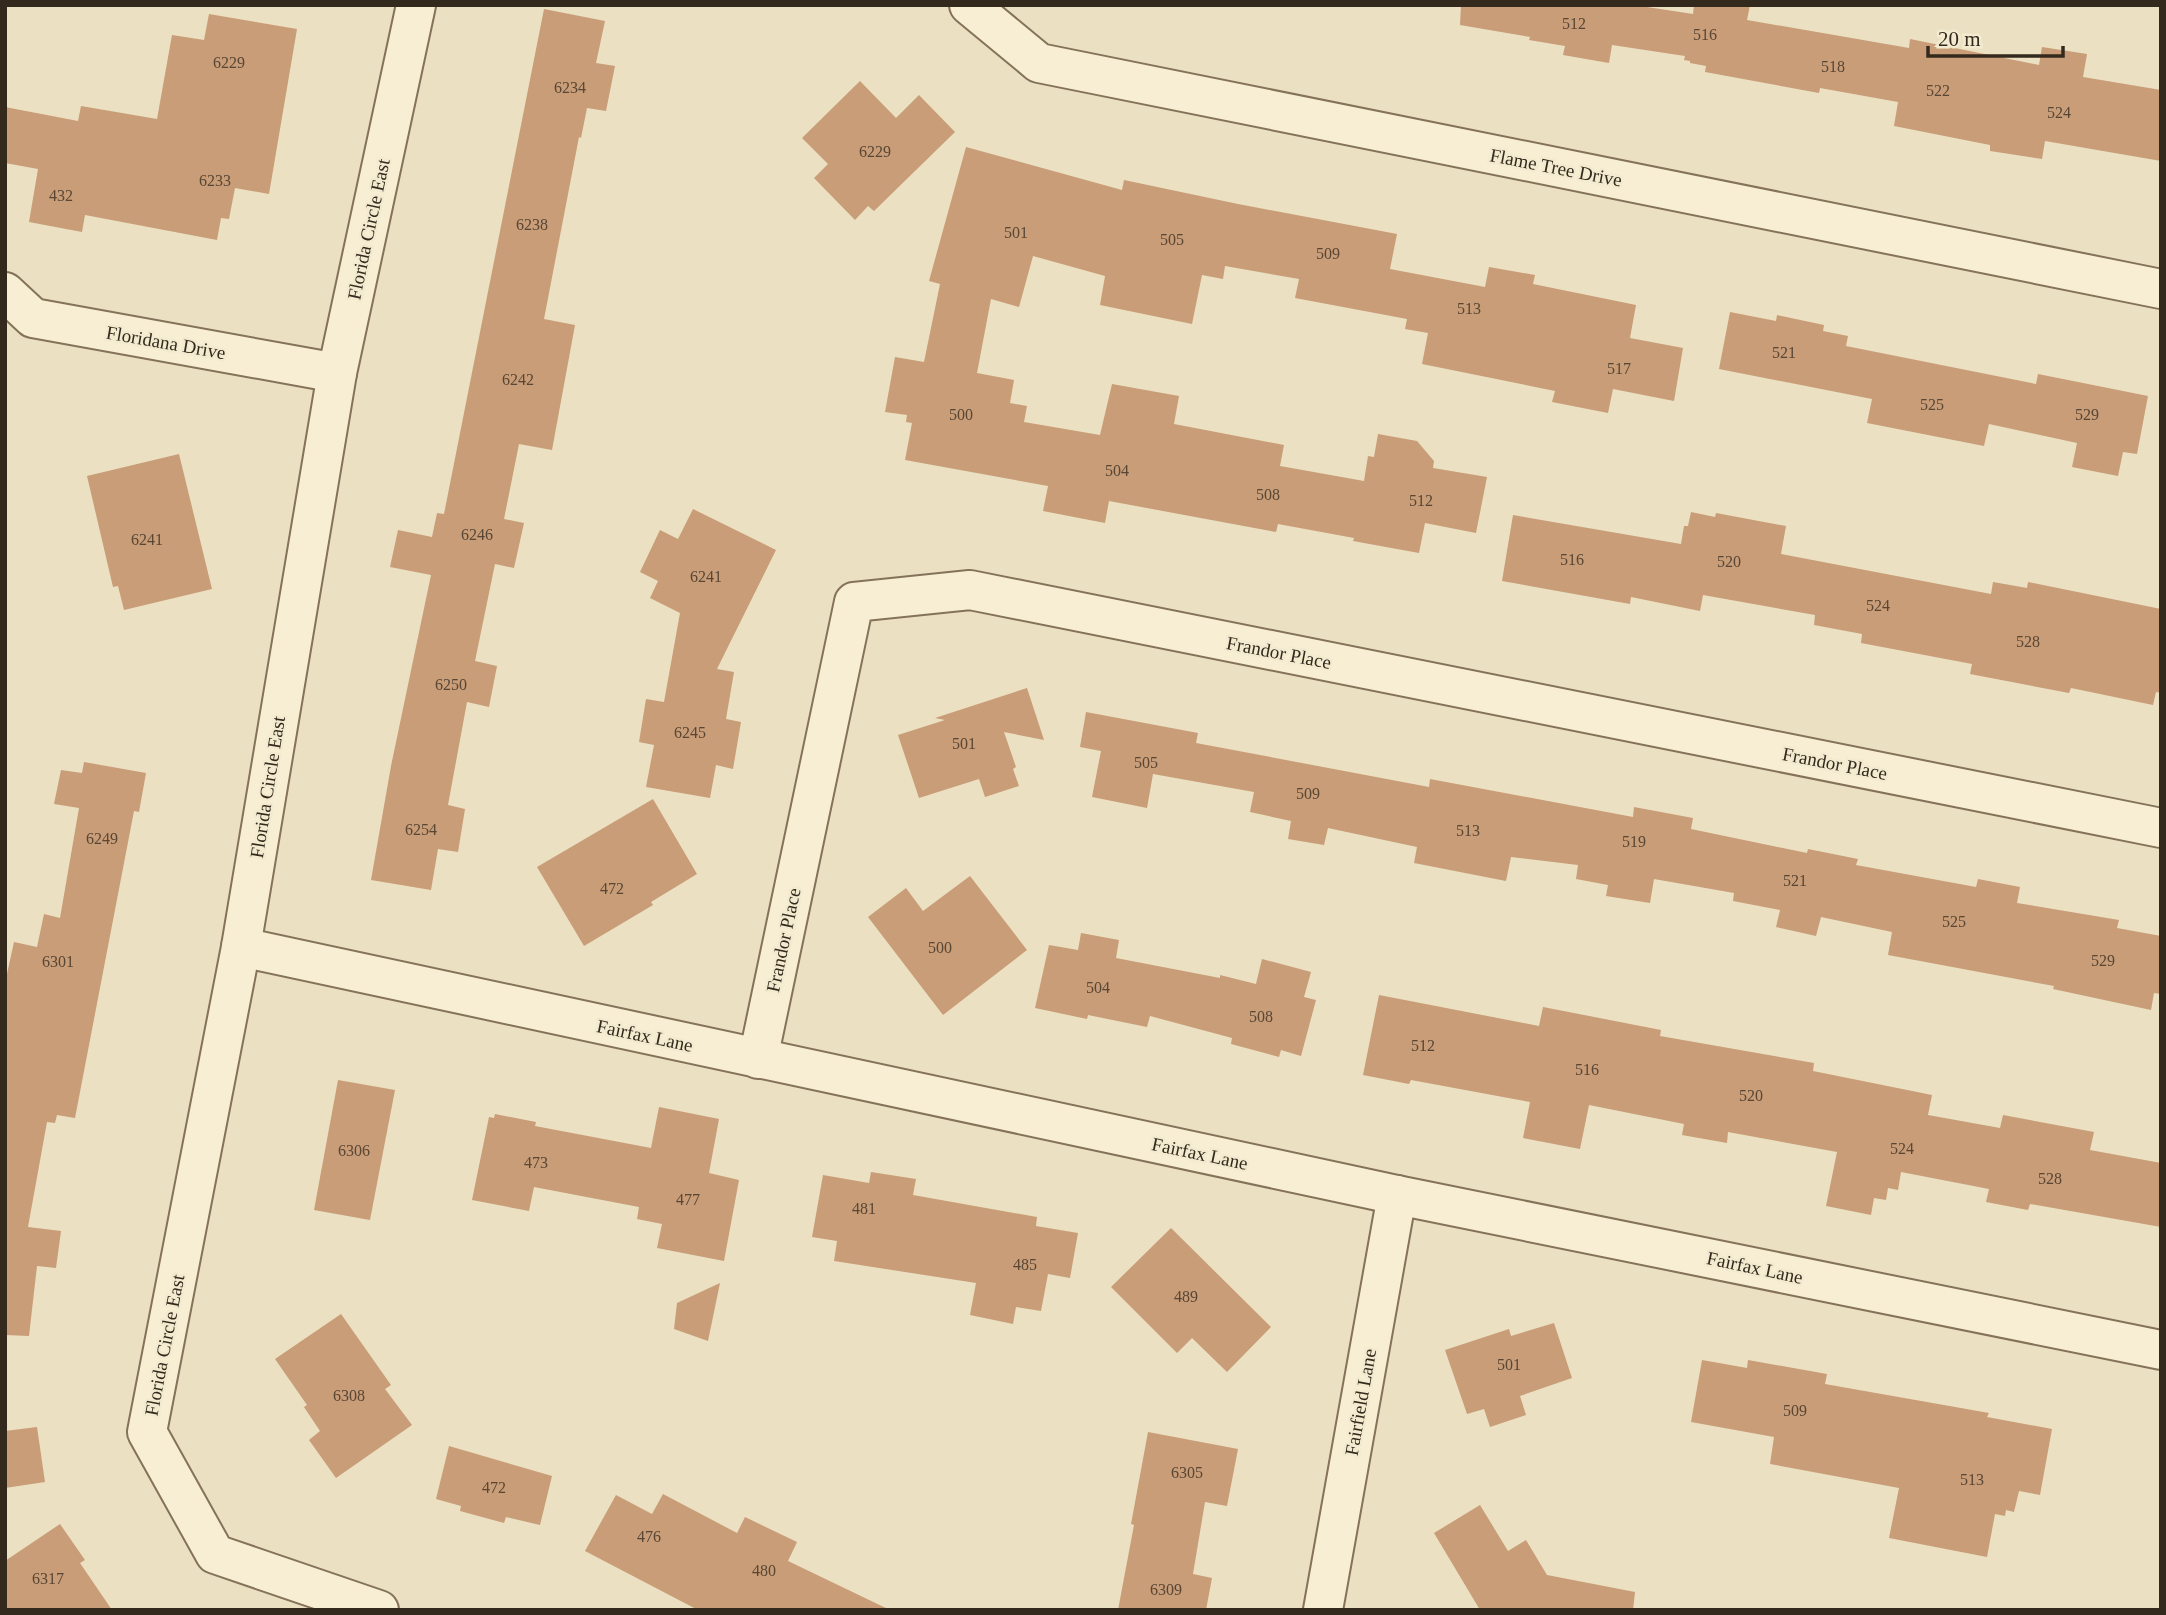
<svg xmlns="http://www.w3.org/2000/svg" width="2166" height="1615" font-family="'Times New Roman',serif">
<style>
.building{fill:#c89d78}
.lines{fill:none;stroke-linecap:round;stroke-linejoin:round}
.minor-casing{stroke:#847259;stroke-width:42}
.minor{stroke:#f7eed3;stroke-width:38}
.labels{text-anchor:middle;stroke-width:5;stroke-linejoin:round;paint-order:stroke}
.number-label{font-size:16px;fill:#594634}
.street-label{font-size:19px;fill:#34291d;stroke:#f3ebd0}
</style>
<rect width="100%" height="100%" fill="#ebe0c1"/>
<g class="building">
<path d="M 1461,5 L 1634,5 L 1693,14 L 1694,5 L 1750,5 L 1747,20 L 1909,48 L 1910,39 L 2039,65 L 2042,47 L 2087,54 L 2083,77 L 2161,90 L 2161,161 L 2045,141 L 2042,159 L 1990,151 L 1990,145 L 1894,126 L 1898,102 L 1820,88 L 1819,93 L 1705,72 L 1706,66 L 1690,63 L 1690,61 L 1684,60 L 1685,56 L 1612,45 L 1609,63 L 1563,55 L 1565,46 L 1529,40 L 1530,37 L 1460,25 Z"/>
<path d="M 544,9 L 605,21 L 596,63 L 615,66 L 606,111 L 587,108 L 581,138 L 579,137 L 544,319 L 575,325 L 552,450 L 519,444 L 504,519 L 524,523 L 514,568 L 495,564 L 475,661 L 497,666 L 489,707 L 467,702 L 448,805 L 465,809 L 458,852 L 438,849 L 431,890 L 371,880 L 391,766 L 431,575 L 390,567 L 398,530 L 432,537 L 437,513 L 444,514 Z"/>
<path d="M 209,14 L 297,29 L 269,194 L 235,188 L 229,219 L 221,218 L 217,240 L 85,215 L 82,232 L 29,222 L 38,169 L 5,163 L 5,107 L 78,121 L 81,106 L 157,119 L 172,35 L 204,40 Z"/>
<path d="M 860,81 L 896,118 L 919,95 L 955,132 L 874,211 L 868,206 L 855,220 L 814,178 L 828,164 L 802,138 Z"/>
<path d="M 966,147 L 1122,190 L 1124,180 L 1238,204 L 1397,234 L 1390,269 L 1485,287 L 1489,267 L 1535,275 L 1533,284 L 1636,305 L 1630,338 L 1683,348 L 1674,401 L 1613,389 L 1608,413 L 1552,402 L 1555,391 L 1422,364 L 1428,333 L 1405,329 L 1407,319 L 1295,298 L 1299,279 L 1225,266 L 1223,279 L 1202,275 L 1192,324 L 1100,305 L 1105,276 L 1033,256 L 1019,307 L 991,299 L 977,373 L 1014,380 L 1010,403 L 1027,406 L 1024,422 L 1100,435 L 1112,384 L 1179,396 L 1174,424 L 1284,445 L 1280,466 L 1364,481 L 1368,456 L 1374,457 L 1378,434 L 1417,441 L 1434,461 L 1433,468 L 1487,477 L 1476,533 L 1425,523 L 1419,553 L 1353,541 L 1354,538 L 1278,524 L 1276,532 L 1109,501 L 1105,523 L 1043,511 L 1048,486 L 905,460 L 912,423 L 906,422 L 907,415 L 885,412 L 895,357 L 924,362 L 940,284 L 929,281 Z"/>
<path d="M 1730,312 L 1776,321 L 1777,315 L 1824,325 L 1823,331 L 1848,336 L 1846,346 L 2036,384 L 2038,374 L 2148,396 L 2137,454 L 2123,452 L 2118,476 L 2072,467 L 2077,443 L 1989,424 L 1984,446 L 1867,423 L 1872,399 L 1719,369 Z"/>
<path d="M 179,454 L 212,589 L 124,610 L 118,586 L 113,587 L 87,476 Z"/>
<path d="M 693,509 L 776,550 L 717,669 L 734,672 L 726,719 L 741,722 L 733,769 L 716,765 L 710,798 L 646,787 L 654,745 L 639,742 L 646,699 L 664,702 L 680,613 L 650,598 L 658,581 L 640,572 L 660,530 L 678,539 Z"/>
<path d="M 1691,512 L 1715,517 L 1716,513 L 1786,526 L 1781,554 L 1991,594 L 1993,582 L 2027,588 L 2028,582 L 2161,609 L 2161,693 L 2156,692 L 2153,705 L 2071,688 L 2069,693 L 1970,674 L 1972,664 L 1861,643 L 1862,634 L 1814,625 L 1815,615 L 1703,595 L 1700,611 L 1631,597 L 1630,604 L 1502,581 L 1513,515 L 1681,544 L 1684,526 L 1688,526 Z"/>
<path d="M 1027,688 L 1044,740 L 1004,732 L 1016,767 L 1013,769 L 1019,786 L 985,797 L 979,779 L 919,798 L 898,735 L 945,720 L 935,718 Z"/>
<path d="M 1086,712 L 1198,733 L 1196,743 L 1429,787 L 1430,779 L 1633,817 L 1634,807 L 1693,818 L 1691,829 L 1807,853 L 1808,849 L 1858,859 L 1856,865 L 1976,887 L 1978,879 L 2020,887 L 2017,903 L 2119,920 L 2117,928 L 2161,936 L 2161,994 L 2154,993 L 2151,1010 L 2053,989 L 2054,986 L 1888,955 L 1892,932 L 1821,917 L 1816,936 L 1776,927 L 1780,910 L 1733,901 L 1734,893 L 1654,879 L 1650,903 L 1606,896 L 1608,885 L 1576,879 L 1578,865 L 1511,857 L 1506,881 L 1414,863 L 1417,847 L 1328,828 L 1324,845 L 1288,839 L 1291,821 L 1250,812 L 1254,792 L 1153,774 L 1147,808 L 1092,797 L 1101,751 L 1080,747 Z"/>
<path d="M 84,762 L 146,773 L 139,812 L 134,811 L 75,1118 L 57,1115 L 55,1123 L 47,1122 L 28,1227 L 61,1231 L 56,1268 L 37,1266 L 29,1336 L 5,1335 L 5,983 L 14,942 L 37,947 L 44,914 L 60,918 L 79,808 L 54,804 L 61,770 L 82,773 Z"/>
<path d="M 653,799 L 697,874 L 651,902 L 653,905 L 584,946 L 537,867 Z"/>
<path d="M 970,876 L 1027,950 L 943,1015 L 868,917 L 906,888 L 923,911 Z"/>
<path d="M 1081,933 L 1119,940 L 1116,958 L 1220,978 L 1220,975 L 1256,984 L 1262,959 L 1311,972 L 1304,997 L 1316,1000 L 1301,1056 L 1281,1050 L 1279,1057 L 1231,1044 L 1232,1038 L 1150,1016 L 1147,1027 L 1088,1015 L 1087,1019 L 1035,1008 L 1049,945 L 1078,950 Z"/>
<path d="M 1379,995 L 1539,1026 L 1543,1007 L 1661,1030 L 1660,1036 L 1814,1063 L 1813,1071 L 1932,1095 L 1928,1115 L 2000,1128 L 2003,1115 L 2094,1132 L 2090,1150 L 2161,1163 L 2161,1227 L 2030,1204 L 2028,1210 L 1986,1202 L 1989,1189 L 1901,1172 L 1898,1190 L 1888,1188 L 1886,1200 L 1874,1198 L 1871,1215 L 1826,1206 L 1837,1152 L 1728,1132 L 1727,1143 L 1682,1135 L 1684,1124 L 1589,1105 L 1580,1149 L 1523,1138 L 1530,1102 L 1411,1080 L 1409,1084 L 1363,1075 Z"/>
<path d="M 338,1080 L 395,1090 L 370,1220 L 314,1210 Z"/>
<path d="M 659,1107 L 719,1119 L 709,1173 L 739,1180 L 724,1261 L 657,1248 L 662,1224 L 637,1219 L 639,1207 L 534,1187 L 529,1211 L 472,1200 L 489,1117 L 494,1118 L 495,1114 L 536,1122 L 535,1126 L 651,1148 Z"/>
<path d="M 871,1172 L 916,1179 L 913,1195 L 1037,1217 L 1036,1226 L 1078,1233 L 1070,1278 L 1048,1274 L 1041,1311 L 1016,1307 L 1013,1324 L 970,1315 L 976,1283 L 834,1261 L 837,1241 L 812,1237 L 823,1175 L 869,1183 Z"/>
<path d="M 1171,1228 L 1271,1327 L 1227,1372 L 1192,1338 L 1177,1353 L 1111,1287 Z"/>
<path d="M 720,1283 L 708,1341 L 674,1329 L 677,1303 Z"/>
<path d="M 341,1314 L 391,1385 L 385,1389 L 412,1425 L 336,1478 L 309,1440 L 320,1431 L 304,1407 L 307,1405 L 275,1359 Z"/>
<path d="M 1554,1323 L 1572,1378 L 1520,1396 L 1526,1415 L 1490,1427 L 1484,1409 L 1467,1414 L 1445,1350 L 1509,1329 L 1511,1336 Z"/>
<path d="M 1702,1360 L 1747,1368 L 1748,1360 L 1827,1374 L 1825,1384 L 1989,1413 L 1987,1417 L 2052,1429 L 2040,1495 L 2019,1491 L 2014,1512 L 2006,1510 L 2005,1516 L 1995,1514 L 1987,1557 L 1889,1538 L 1899,1488 L 1770,1464 L 1774,1437 L 1691,1422 Z"/>
<path d="M 37,1427 L 45,1482 L 5,1488 L 5,1431 Z"/>
<path d="M 1148,1432 L 1238,1449 L 1227,1506 L 1205,1502 L 1193,1574 L 1212,1578 L 1206,1610 L 1118,1610 L 1134,1525 L 1131,1524 Z"/>
<path d="M 449,1446 L 552,1476 L 540,1525 L 506,1517 L 504,1523 L 460,1511 L 461,1506 L 436,1499 Z"/>
<path d="M 663,1494 L 737,1533 L 745,1517 L 797,1542 L 788,1561 L 890,1610 L 698,1610 L 585,1551 L 616,1495 L 652,1514 Z"/>
<path d="M 1480,1505 L 1508,1551 L 1526,1540 L 1547,1575 L 1635,1592 L 1633,1610 L 1480,1610 L 1434,1533 Z"/>
<path d="M 60,1524 L 85,1560 L 80,1563 L 112,1610 L 5,1610 L 5,1561 Z"/>
</g>
<g class="lines">
<defs>
<g id="minor">
<path d="M 969,5 L 1039,63 L 2161,289"/>
<path d="M 5,292 L 33,318 L 337,373"/>
<path d="M 241,947 L 1397,1195 L 2161,1350"/>
<path d="M 758,1059 L 854,602 L 970,590 L 2161,828"/>
<path d="M 379,1610 L 215,1554 L 147,1432 L 241,947 L 337,373 L 416,5"/>
<path d="M 1323,1610 L 1397,1195"/>
</g>
</defs>
<use href="#minor" class="minor-casing"/>
<use href="#minor" class="minor"/>
</g>
<g class="labels">
<g class="number-label">
<text x="1574" y="29">512</text>
<text x="1705" y="40">516</text>
<text x="229" y="68">6229</text>
<text x="1833" y="72">518</text>
<text x="570" y="93">6234</text>
<text x="1938" y="96">522</text>
<text x="2059" y="118">524</text>
<text x="875" y="157">6229</text>
<text x="215" y="186">6233</text>
<text x="61" y="201">432</text>
<text x="532" y="230">6238</text>
<text x="1016" y="238">501</text>
<text x="1172" y="245">505</text>
<text x="1328" y="259">509</text>
<text x="1469" y="314">513</text>
<text x="1784" y="358">521</text>
<text x="1619" y="374">517</text>
<text x="518" y="385">6242</text>
<text x="1932" y="410">525</text>
<text x="961" y="420">500</text>
<text x="2087" y="420">529</text>
<text x="1117" y="476">504</text>
<text x="1268" y="500">508</text>
<text x="1421" y="506">512</text>
<text x="477" y="540">6246</text>
<text x="147" y="545">6241</text>
<text x="1572" y="565">516</text>
<text x="1729" y="567">520</text>
<text x="706" y="582">6241</text>
<text x="1878" y="611">524</text>
<text x="2028" y="647">528</text>
<text x="451" y="690">6250</text>
<text x="690" y="738">6245</text>
<text x="964" y="749">501</text>
<text x="1146" y="768">505</text>
<text x="1308" y="799">509</text>
<text x="421" y="835">6254</text>
<text x="1468" y="836">513</text>
<text x="102" y="844">6249</text>
<text x="1634" y="847">519</text>
<text x="1795" y="886">521</text>
<text x="612" y="894">472</text>
<text x="1954" y="927">525</text>
<text x="940" y="953">500</text>
<text x="2103" y="966">529</text>
<text x="58" y="967">6301</text>
<text x="1098" y="993">504</text>
<text x="1261" y="1022">508</text>
<text x="1423" y="1051">512</text>
<text x="1587" y="1075">516</text>
<text x="1751" y="1101">520</text>
<text x="1902" y="1154">524</text>
<text x="354" y="1156">6306</text>
<text x="536" y="1168">473</text>
<text x="2050" y="1184">528</text>
<text x="688" y="1205">477</text>
<text x="864" y="1214">481</text>
<text x="1025" y="1270">485</text>
<text x="1186" y="1302">489</text>
<text x="1509" y="1370">501</text>
<text x="349" y="1401">6308</text>
<text x="1795" y="1416">509</text>
<text x="1187" y="1478">6305</text>
<text x="1972" y="1485">513</text>
<text x="494" y="1493">472</text>
<text x="649" y="1542">476</text>
<text x="764" y="1576">480</text>
<text x="48" y="1584">6317</text>
<text x="1166" y="1595">6309</text>
</g>
<g class="street-label">
<text transform="translate(1556 167) rotate(11)" y="7">Flame Tree Drive</text>
<text transform="translate(368 229) rotate(-78)" y="7">Florida Circle East</text>
<text transform="translate(166 342) rotate(10)" y="7">Floridana Drive</text>
<text transform="translate(1279 652) rotate(11)" y="7">Frandor Place</text>
<text transform="translate(1835 763) rotate(11)" y="7">Frandor Place</text>
<text transform="translate(267 787) rotate(-81)" y="7">Florida Circle East</text>
<text transform="translate(783 940) rotate(-78)" y="7">Frandor Place</text>
<text transform="translate(645 1035) rotate(12)" y="7">Fairfax Lane</text>
<text transform="translate(1200 1153) rotate(12)" y="7">Fairfax Lane</text>
<text transform="translate(1755 1267) rotate(12)" y="7">Fairfax Lane</text>
<text transform="translate(164 1345) rotate(-79)" y="7">Florida Circle East</text>
<text transform="translate(1360 1402) rotate(-80)" y="7">Fairfield Lane</text>
</g>
</g>
<rect width="2166" height="1615" fill="none" stroke="#34291d" stroke-width="14"/>
<path d="M1928 46v10h135v-10" fill="none" stroke="#34291d" stroke-width="3.5"/>
<text x="1938" y="46" font-size="21" fill="#34291d" stroke="#f3ebd0" stroke-width="5" paint-order="stroke">20 m</text>
</svg>
